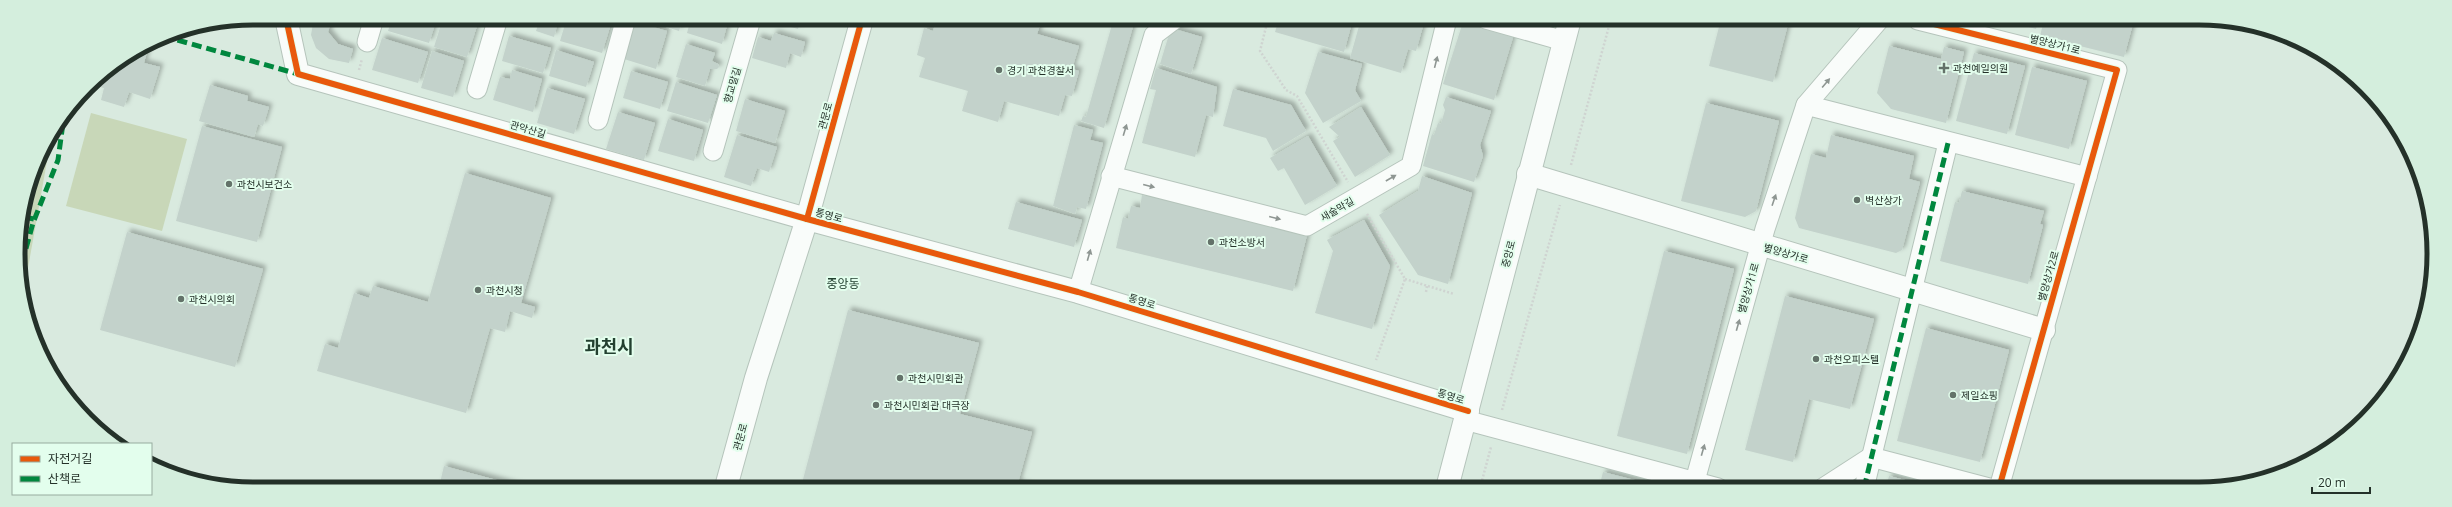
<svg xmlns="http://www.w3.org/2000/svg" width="2452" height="507" font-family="'Open Sans','Noto Sans KR',sans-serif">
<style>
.green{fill:#c8d7b8}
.building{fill:#c3d2cb;filter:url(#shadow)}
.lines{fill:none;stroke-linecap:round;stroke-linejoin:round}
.street-casing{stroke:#b5c4bb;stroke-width:21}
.secondary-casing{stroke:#b5c4bb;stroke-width:24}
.path{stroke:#cfd4d1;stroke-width:2.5;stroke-dasharray:2 2;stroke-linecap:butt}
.street{stroke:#f9fcfa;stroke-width:19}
.secondary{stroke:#f9fcfa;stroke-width:22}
.quiet{stroke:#00873e;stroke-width:5;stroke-dasharray:10 5;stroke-linecap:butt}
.cycleway-casing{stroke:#e3feed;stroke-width:8}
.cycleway{stroke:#e8590c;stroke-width:6}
.oneway{fill:#8e9692}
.poi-dot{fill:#637269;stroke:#e3feed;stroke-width:1.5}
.labels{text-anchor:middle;stroke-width:4;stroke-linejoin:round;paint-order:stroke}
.street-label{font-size:10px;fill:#243129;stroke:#e3feed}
.poi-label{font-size:10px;fill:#243129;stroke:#e3feed;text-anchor:start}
.quarter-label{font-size:12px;fill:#234030;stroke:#e3feed}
.town-label{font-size:18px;font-weight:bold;fill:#234030;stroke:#e3feed}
.rim{fill:none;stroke:#243129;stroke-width:5}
</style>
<defs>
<filter id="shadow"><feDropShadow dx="3.5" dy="-3.5" stdDeviation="2" flood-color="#0004"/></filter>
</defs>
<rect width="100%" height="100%" fill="#d9eadf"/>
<g class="green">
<path d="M 91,113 L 187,139 L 162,231 L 66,206 Z"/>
<path d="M 47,147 L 47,161 L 25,285 L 18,238 L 36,163 Z"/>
</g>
<g class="building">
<path d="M 314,18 L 332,18 L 328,32 L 338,44 L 353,49 L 349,63 L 329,59 L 316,48 L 311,35 Z"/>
<path d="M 392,18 L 437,18 L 429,43 L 388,31 Z"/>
<path d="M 443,18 L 462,18 L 478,23 L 467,57 L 434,47 Z"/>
<path d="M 559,18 L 554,37 L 536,31 L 538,25 L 517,19 Z"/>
<path d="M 567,18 L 582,18 L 610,27 L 602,53 L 560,41 Z"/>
<path d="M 638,18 L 683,18 L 679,31 Z"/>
<path d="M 691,18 L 729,18 L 722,44 L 687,33 Z"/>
<path d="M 762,19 L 801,19 L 798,29 Z"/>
<path d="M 937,19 L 1042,19 L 1037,34 L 1079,46 L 1072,69 L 1079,71 L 1072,96 L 1065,95 L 1059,116 L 1004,101 L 998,122 L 962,111 L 968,91 L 919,77 L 925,58 L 917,55 L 924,28 L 933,31 Z"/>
<path d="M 1112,19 L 1134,23 L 1104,128 L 1081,121 L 1083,116 L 1086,117 L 1113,21 Z"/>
<path d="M 1279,19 L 1353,19 L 1344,52 L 1275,32 Z"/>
<path d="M 1361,19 L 1425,19 L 1416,51 L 1408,49 L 1401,73 L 1350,58 Z"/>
<path d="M 1464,19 L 1514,34 L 1494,100 L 1443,84 Z"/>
<path d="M 1721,19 L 1789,20 L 1773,82 L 1709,66 Z"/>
<path d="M 2002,20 L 2039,20 L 2036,29 Z"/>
<path d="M 2044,20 L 2134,20 L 2124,57 L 2040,36 Z"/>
<path d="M 635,22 L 667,31 L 656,69 L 624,59 Z"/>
<path d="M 1171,28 L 1202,37 L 1191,74 L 1160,64 Z"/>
<path d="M 774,33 L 805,42 L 801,57 L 790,53 L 786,68 L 752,58 L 758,37 L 771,41 Z"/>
<path d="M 509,36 L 551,48 L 543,73 L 502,61 Z"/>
<path d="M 382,38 L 428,52 L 418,83 L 372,70 Z"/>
<path d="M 686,44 L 715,53 L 712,61 L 718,64 L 719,67 L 717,69 L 710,69 L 705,86 L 676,77 Z"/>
<path d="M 1889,46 L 1941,59 L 1944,47 L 1964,52 L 1946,123 L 1891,109 L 1877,93 Z"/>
<path d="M 556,50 L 594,62 L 586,87 L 549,76 Z"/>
<path d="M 142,51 L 147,52 L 144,63 L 160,67 L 150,99 L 129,92 L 124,107 L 101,100 L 104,88 L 96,86 L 99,79 Z"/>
<path d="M 432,51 L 464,61 L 453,97 L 421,88 Z"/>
<path d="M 1318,52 L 1362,64 L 1355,90 L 1361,101 L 1323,123 L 1305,93 Z"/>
<path d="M 1974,53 L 2025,66 L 2007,134 L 1956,121 Z"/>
<path d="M 2032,67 L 2087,81 L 2069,149 L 2015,135 Z"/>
<path d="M 1156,68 L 1217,87 L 1213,117 L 1206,115 L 1195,157 L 1142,143 L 1156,90 L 1150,89 Z"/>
<path d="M 512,70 L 542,79 L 533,112 L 493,100 L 500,77 L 510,79 Z"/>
<path d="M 631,71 L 668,82 L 660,109 L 623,98 Z"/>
<path d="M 676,82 L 717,95 L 708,123 L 667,111 Z"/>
<path d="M 210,85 L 248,96 L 247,101 L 269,107 L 263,126 L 258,124 L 254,137 L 199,121 Z"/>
<path d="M 547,88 L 585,99 L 574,134 L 537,123 Z"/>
<path d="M 1233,89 L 1291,105 L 1306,131 L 1273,151 L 1266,138 L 1223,126 Z"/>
<path d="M 1446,97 L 1491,111 L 1480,145 L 1483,156 L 1474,182 L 1423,166 L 1432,134 L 1434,135 L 1438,123 L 1441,124 L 1445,110 L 1443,105 Z"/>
<path d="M 745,99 L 785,111 L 775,143 L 736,131 Z"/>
<path d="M 1706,103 L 1779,121 L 1756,211 L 1745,217 L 1681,201 Z"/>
<path d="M 1361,107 L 1390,155 L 1355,177 L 1333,141 L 1340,137 L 1329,127 Z"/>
<path d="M 618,112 L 655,123 L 644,160 L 606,149 Z"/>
<path d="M 668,119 L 703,130 L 694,161 L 658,151 Z"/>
<path d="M 1074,125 L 1093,130 L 1090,140 L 1103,143 L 1086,209 L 1077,207 L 1075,214 L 1053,206 Z"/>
<path d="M 202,126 L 282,147 L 257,242 L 176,221 Z"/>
<path d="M 737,135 L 777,147 L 769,172 L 757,168 L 751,186 L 724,177 Z"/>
<path d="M 1831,135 L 1914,156 L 1909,179 L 1920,182 L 1902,250 L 1896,253 L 1799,228 L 1795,218 L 1811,154 L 1826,158 Z"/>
<path d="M 1308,136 L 1337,186 L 1305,205 L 1284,168 L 1278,171 L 1270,158 Z"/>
<path d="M 465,173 L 551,198 L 521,303 L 535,307 L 532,318 L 510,311 L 505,332 L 490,328 L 466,413 L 317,371 L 325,344 L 338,348 L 354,293 L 369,298 L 373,286 L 428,302 Z"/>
<path d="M 1422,176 L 1472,193 L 1448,284 L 1418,275 L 1379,215 L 1418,191 Z"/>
<path d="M 1962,191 L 2044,211 L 2040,224 L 2043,225 L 2028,284 L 1940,261 L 1955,202 L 1959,203 Z"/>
<path d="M 1142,195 L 1307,235 L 1293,291 L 1116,248 L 1123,217 L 1128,219 L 1131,206 L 1140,208 Z"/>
<path d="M 1016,202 L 1082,220 L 1074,247 L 1008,229 Z"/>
<path d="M 1364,220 L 1390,266 L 1372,329 L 1315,313 L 1333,251 L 1327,240 Z"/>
<path d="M 127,232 L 263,269 L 235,367 L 100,330 Z"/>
<path d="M 1664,251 L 1734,269 L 1687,454 L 1617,436 Z"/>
<path d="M 1785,296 L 1874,319 L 1850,409 L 1809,399 L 1793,462 L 1745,450 Z"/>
<path d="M 848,310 L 979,343 L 960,414 L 1032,432 L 1018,483 L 1033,488 L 801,487 Z"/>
<path d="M 1926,328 L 2009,350 L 1980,462 L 1897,441 Z"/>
<path d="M 444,466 L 522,487 L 439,487 Z"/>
<path d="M 1603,472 L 1646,483 L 1645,488 L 1599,488 Z"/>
<path d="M 1889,476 L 1936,488 L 1886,488 Z"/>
</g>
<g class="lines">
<defs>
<g id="street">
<path d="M 1486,19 L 1564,41"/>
<path d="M 1918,20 L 2117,70 L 1999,488"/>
<path d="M 367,42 L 374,18"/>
<path d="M 477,89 L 498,18"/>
<path d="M 1806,105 L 2087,177"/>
<path d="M 598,120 L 626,18"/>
<path d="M 713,151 L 751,19"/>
<path d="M 1111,176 L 1307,226 L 1411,166 L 1447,19"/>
<path d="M 1078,292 L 1154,35 L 1175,19"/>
<path d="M 1465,420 L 1718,488"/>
<path d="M 1693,488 L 1765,229 L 1806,105 L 1879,20"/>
<path d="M 1823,488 L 1871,457 L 1989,488"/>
<path d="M 1864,488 L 1948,143"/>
</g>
<g id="secondary">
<path d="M 286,18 L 298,74 L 807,219 L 1078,292 L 1468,411"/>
<path d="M 1528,174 L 2044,330"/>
<path d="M 726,487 L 756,378 L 807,219 L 862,19"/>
<path d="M 1447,488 L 1570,19"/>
</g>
</defs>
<use href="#street" class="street-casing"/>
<use href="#secondary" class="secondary-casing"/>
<g class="path">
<path d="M 1268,19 L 1260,51 L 1286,90 L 1297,96 L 1348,182"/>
<path d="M 359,70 L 362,59"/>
<path d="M 1571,165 L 1611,19"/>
<path d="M 1367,214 L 1405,279 L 1376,360"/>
<path d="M 1405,279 L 1454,294"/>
<path d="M 1426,292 L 1427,286"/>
<path d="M 1502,410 L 1560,205"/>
<path d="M 1480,488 L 1491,447"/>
</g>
<use href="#street" class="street"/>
<use href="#secondary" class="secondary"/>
<g class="quiet">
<path d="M 163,36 L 298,74"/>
<path d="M 24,217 L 34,219"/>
<path d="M 22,263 L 33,223 L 58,160 L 63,123"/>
<path d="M 1864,488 L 1948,143"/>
</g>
<defs>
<g id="cycleway">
<path d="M 286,18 L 298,74 L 807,219 L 1078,292 L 1468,411"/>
<path d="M 1918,20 L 2117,70 L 1999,488"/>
<path d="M 807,219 L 862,19"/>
</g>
</defs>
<use href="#cycleway" class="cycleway-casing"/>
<use href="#cycleway" class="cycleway"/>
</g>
<defs><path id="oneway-solid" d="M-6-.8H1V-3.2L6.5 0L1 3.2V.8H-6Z"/></defs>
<g class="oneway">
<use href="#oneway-solid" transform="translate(1436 62) rotate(-76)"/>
<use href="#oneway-solid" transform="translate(1826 83) rotate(-50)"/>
<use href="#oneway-solid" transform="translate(1125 130) rotate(-73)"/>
<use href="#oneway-solid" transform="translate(1391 178) rotate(-30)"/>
<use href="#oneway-solid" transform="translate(1149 186) rotate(14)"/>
<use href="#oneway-solid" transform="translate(1774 200) rotate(-71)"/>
<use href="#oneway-solid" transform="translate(1275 218) rotate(14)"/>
<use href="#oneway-solid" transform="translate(1089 255) rotate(-74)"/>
<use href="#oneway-solid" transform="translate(1738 325) rotate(-74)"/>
<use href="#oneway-solid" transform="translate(1703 450) rotate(-74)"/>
</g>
<g class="poi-dot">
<path d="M1942 62h4v4h4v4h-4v4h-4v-4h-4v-4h4z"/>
<circle cx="999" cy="70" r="4"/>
<circle cx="229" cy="184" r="4"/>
<circle cx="1857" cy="200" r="4"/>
<circle cx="1211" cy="242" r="4"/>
<circle cx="478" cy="290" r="4"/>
<circle cx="181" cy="299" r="4"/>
<circle cx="1816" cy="359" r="4"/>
<circle cx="900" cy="378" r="4"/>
<circle cx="1953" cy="395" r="4"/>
<circle cx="876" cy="405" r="4"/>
</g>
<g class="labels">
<g class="street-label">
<text transform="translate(2055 44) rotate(14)" y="4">별양상가1로</text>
<text transform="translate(732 85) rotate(-74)" y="4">향교말길</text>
<text transform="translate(825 116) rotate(-75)" y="4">관문로</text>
<text transform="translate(528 129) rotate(16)" y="4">관악산길</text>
<text transform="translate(1337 209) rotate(-30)" y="4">새술막길</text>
<text transform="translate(829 215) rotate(15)" y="4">통영로</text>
<text transform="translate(1786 253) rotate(16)" y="4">별양상가로</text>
<text transform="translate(1508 254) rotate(-76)" y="4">중앙로</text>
<text transform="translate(2048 276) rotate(-74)" y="4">별양상가2로</text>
<text transform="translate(1748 288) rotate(-74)" y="4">별양상가1로</text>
<text transform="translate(1142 301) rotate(17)" y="4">통영로</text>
<text transform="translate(1451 396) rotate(17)" y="4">통영로</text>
<text transform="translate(740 437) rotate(-75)" y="4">관문로</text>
</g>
<g class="poi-label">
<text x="1953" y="72">과천예일의원</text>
<text x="1007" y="74">경기 과천경찰서</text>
<text x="237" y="188">과천시보건소</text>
<text x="1865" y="204">벽산상가</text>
<text x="1219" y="246">과천소방서</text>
<text x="486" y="294">과천시청</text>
<text x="189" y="303">과천시의회</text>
<text x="1824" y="363">과천오피스텔</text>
<text x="908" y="382">과천시민회관</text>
<text x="1961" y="399">제일쇼핑</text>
<text x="884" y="409">과천시민회관 대극장</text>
</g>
<g class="quarter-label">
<text x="843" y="288">중앙동</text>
</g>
<g class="town-label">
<text x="609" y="353">과천시</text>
</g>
</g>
<path d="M0 0H2452V507H0ZM253 25H2199A228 228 0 0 1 2427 253V254A228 228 0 0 1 2199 482H253A228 228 0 0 1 25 254V253A228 228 0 0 1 253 25Z" fill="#d4eedd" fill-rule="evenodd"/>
<path class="rim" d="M253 25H2199A228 228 0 0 1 2427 253V254A228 228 0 0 1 2199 482H253A228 228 0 0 1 25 254V253A228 228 0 0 1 253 25Z"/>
<rect x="12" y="443" width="140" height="52" fill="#e3feed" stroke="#97ac9f"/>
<rect x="20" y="456" width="20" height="6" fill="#e8590c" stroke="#97ac9f"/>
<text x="48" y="463" font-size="12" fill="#243129">자전거길</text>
<rect x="20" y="476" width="20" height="6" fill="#00873e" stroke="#97ac9f"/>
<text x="48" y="483" font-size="12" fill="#243129">산책로</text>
<path d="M2312 487v6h58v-6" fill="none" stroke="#243129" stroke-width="2"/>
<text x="2318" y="487" font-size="12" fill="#243129" stroke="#e3feed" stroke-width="3" paint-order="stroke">20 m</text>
</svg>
